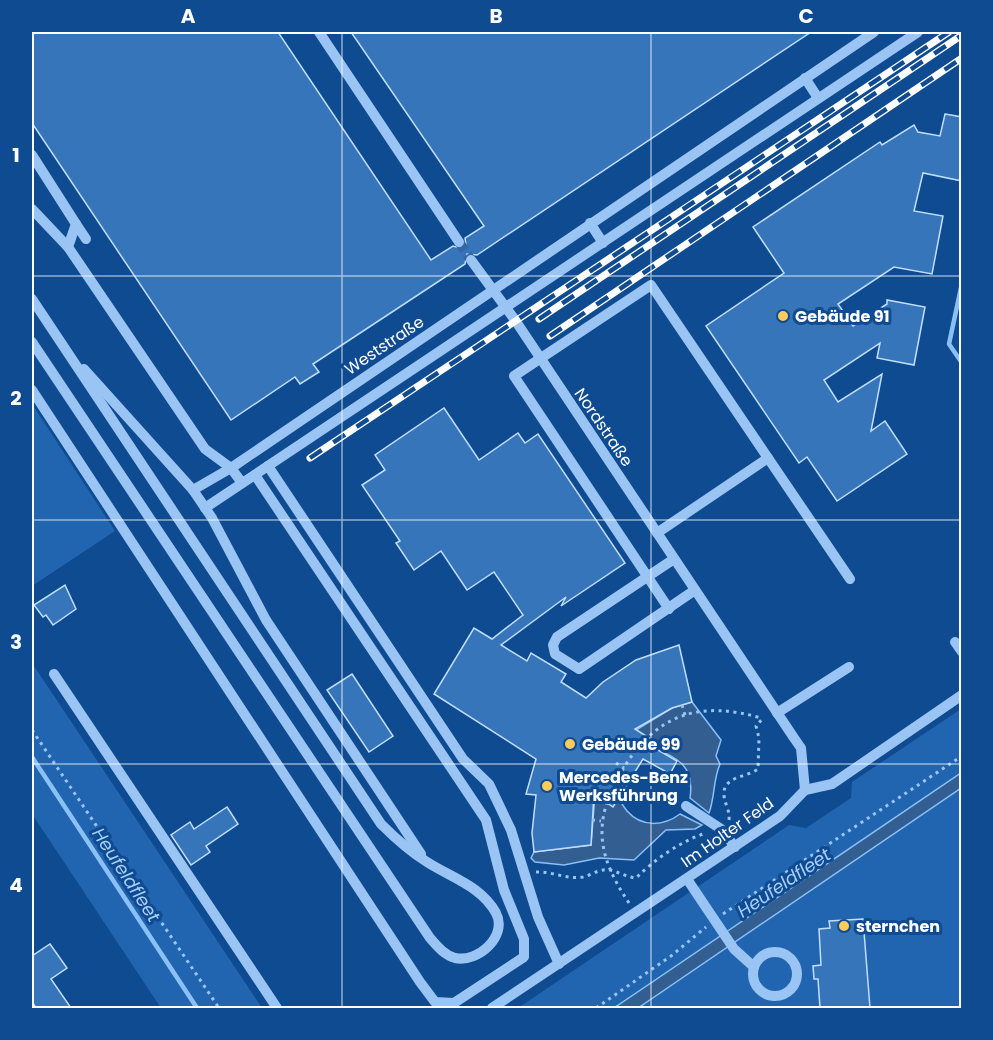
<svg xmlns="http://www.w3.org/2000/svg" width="993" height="1040" font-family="Poppins,sans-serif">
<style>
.green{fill:#2165b0}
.water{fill:#325e91;stroke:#8bc0f7;stroke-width:1.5}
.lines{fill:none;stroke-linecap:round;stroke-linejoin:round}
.stream{stroke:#8bc0f7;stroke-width:4.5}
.building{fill:#3775ba;stroke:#c1defe;stroke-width:1.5}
.minor-tunnel{stroke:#3366a2;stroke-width:10;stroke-dasharray:10 5;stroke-linecap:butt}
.path{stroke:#9ac4f3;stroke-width:3;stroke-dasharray:3 4.5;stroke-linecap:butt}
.minor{stroke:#9ac4f3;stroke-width:10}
.rail-casing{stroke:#fff;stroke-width:7}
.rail{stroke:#0f4b91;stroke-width:4.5;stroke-dasharray:14;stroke-linecap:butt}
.grid{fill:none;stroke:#fff;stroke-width:1.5;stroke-opacity:0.55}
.poi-dot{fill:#ffcc5c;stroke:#0f4b91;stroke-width:2}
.labels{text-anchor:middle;stroke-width:6;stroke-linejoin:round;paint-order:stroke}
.poi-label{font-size:16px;font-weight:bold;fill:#fff;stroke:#0f4b91;text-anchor:start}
.street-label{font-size:16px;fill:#fff;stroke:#0f4b91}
.water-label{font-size:18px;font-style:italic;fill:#a6cefa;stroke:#0f4b91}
.neatline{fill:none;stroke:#fff;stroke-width:2}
.grid-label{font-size:20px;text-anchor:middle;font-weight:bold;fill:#fff}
</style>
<rect width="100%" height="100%" fill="#0f4b91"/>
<g class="green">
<path d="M 32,404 L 115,531 L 32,586 Z"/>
<path d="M 32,663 L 262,1008 L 161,1008 L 32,814 Z"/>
<path d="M 961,709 L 961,773 L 614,1008 L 518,1008 L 789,825 L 806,828 L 851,798 L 852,782 Z"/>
<path d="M 961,788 L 961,1008 L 638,1008 Z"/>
</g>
<g class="water">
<path d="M 692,702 L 721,740 L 716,756 L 720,764 C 713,780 715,797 709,813 L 690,798 C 696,758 668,756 640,742 L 636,730 L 672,708 Z"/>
<path d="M 961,773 L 961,788 L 638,1008 L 614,1008 Z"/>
<path d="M 611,787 C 618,795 621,804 627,811 C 642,828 664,826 680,814 L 702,825 L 695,829 L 666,830 L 634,860 L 599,858 L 564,865 L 535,862 L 531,858 L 534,852 L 591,845 L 595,795 Z"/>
</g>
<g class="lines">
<g class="stream">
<path d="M 962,283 L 949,344 L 962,363"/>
<path d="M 32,757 L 197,1008"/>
</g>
</g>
<g class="building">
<path d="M 32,32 L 278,32 L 431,260 L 453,246 L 463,249 L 466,245 L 465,238 L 484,226 L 351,32 L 811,32 L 477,255 L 467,254 L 465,264 L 313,364 L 319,372 L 300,384 L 295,377 L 231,420 L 32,123 Z"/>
<path d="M 945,114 L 962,117 L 962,181 L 923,173 L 914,211 L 943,216 L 932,274 L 894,267 L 838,304 L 853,326 L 887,304 L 887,300 L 925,307 L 914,365 L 877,358 L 880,343 L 824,380 L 838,402 L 882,374 L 871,431 L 885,421 L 907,454 L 837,501 L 807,457 L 799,463 L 706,326 L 784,273 L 753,227 L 880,142 L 882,145 L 914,125 L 918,132 L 940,136 Z"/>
<path d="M 444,408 L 479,460 L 518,433 L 525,443 L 538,434 L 625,563 L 561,606 L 566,597 L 501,645 L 527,661 L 531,653 L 566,674 L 561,682 L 586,698 L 603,682 L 636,660 L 679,645 L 692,702 L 672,708 L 635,729 L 654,741 L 651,746 L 677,761 L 670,774 L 643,759 L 613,807 L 594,794 L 591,845 L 534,852 L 532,833 L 536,795 L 526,794 L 536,759 L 434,694 L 474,628 L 492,639 L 523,615 L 494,572 L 467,590 L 441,551 L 414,570 L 396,543 L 400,541 L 362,485 L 385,470 L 375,455 Z"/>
<path d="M 65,585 L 76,609 L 53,625 L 46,615 L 43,617 L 34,605 Z"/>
<path d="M 352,674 L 393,736 L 369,752 L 327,690 Z"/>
<path d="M 227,807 L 238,824 L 206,846 L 210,852 L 191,865 L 171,835 L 190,822 L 194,829 Z"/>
<path d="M 863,919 L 870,1008 L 820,1008 L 818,979 L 814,979 L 813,966 L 821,965 L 819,929 L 830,928 L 829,921 Z"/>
<path d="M 50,944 L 67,968 L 51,979 L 71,1008 L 36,1008 L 32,1001 L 32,956 Z"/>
</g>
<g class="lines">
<path class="minor-tunnel" d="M 459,242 L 471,260"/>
<g class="path">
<path d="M 682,705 L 685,715"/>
<path d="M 32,730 L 219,1008"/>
<path d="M 616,763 L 624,768"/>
<path d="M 592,820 L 601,821"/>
<path d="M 729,820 C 730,810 725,805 724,796 C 722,776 746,778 758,769 L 759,738 L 756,726 L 764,717"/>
<path d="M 536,872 C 552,871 567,880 583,877 C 592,875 600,868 610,870 C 619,872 626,877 636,878 C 655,859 681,841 706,833"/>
<path d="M 629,903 C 594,851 593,817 626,764 C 660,712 703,701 761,718"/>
<path d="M 723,914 L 962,756"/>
<path d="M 596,1008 L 671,956 L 706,927"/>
</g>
<g class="minor">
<path d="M 319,32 L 459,242"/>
<path d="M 805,78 L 818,98"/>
<path d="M 32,155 L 76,224 L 68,247"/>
<path d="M 32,209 L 68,247 L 205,449 L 231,468 L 242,483"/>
<path d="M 590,223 L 603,243"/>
<path d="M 76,224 L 86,239"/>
<path d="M 471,260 L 515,320 L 794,738 L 801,748 L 805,790 L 780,816 L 492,1008"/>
<path d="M 32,299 L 381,824 C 395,838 409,851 427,862 C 452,878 481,886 496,913 C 508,936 478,963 455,958 C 444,955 437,946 430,938 L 32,342"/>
<path d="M 84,369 L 193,490 L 212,518 L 266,620 L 421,854"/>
<path d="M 32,390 L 420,982 L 435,1002 L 454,1003 L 524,957 L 524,939 L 504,890 L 486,820 L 255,475"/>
<path d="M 768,458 L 850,579"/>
<path d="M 268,466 L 463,759 L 489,784 L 511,830 L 538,917 L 559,964"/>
<path d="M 193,490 L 231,468 L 874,32"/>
<path d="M 205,508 L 918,32"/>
<path d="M 657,533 L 768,458 L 651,285 L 514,376 L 669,609"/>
<path d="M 674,559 L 557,637 L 553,645 L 555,654 L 579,669 L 695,590"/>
<path d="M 955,642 L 962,652"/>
<path d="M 54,674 L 277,1008"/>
<path d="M 777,713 L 849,667"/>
<path d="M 805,790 L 832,784 L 962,695"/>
<path d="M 686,806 L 721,829 L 735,847"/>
<path d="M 687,879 L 734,949 L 754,967"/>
<circle cx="775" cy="974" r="22"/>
</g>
<defs>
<g id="rail">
<path d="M 539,319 L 962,35"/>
<path d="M 550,336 L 962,58"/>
<path d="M 310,458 L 949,32"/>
</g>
</defs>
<use href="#rail" class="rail-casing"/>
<use href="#rail" class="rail"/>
</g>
<path class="grid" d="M 342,32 L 342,1008M 651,32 L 651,1008M 32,276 L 962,276M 32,520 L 962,520M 32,764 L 962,764"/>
<g class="poi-dot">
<circle cx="783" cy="316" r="6"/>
<circle cx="570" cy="744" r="6"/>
<circle cx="547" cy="786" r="6"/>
<circle cx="844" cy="926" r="6"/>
</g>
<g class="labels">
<g class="poi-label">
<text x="795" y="322">Gebäude 91</text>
<text x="582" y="750">Gebäude 99</text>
<text x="559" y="783">Mercedes-Benz<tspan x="559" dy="18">Werksführung</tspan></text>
<text x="856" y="932">sternchen</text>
</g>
<g class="street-label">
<text transform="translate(384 345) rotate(-34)" y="6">Weststraße</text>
<text transform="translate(604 427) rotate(56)" y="6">Nordstraße</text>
<text transform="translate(727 832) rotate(-35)" y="6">Im Holter Feld</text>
</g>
<g class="water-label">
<text transform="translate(126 875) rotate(57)" y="6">Heufeldfleet</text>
<text transform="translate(784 883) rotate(-34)" y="6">Heufeldfleet</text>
</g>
</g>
<rect width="993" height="1040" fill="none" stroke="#0f4b91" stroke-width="66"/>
<rect x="33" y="33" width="927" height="974" class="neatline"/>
<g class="grid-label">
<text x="188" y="23">A</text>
<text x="496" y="23">B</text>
<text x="806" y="23">C</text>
<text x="16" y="162">1</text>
<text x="16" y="405">2</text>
<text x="16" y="649">3</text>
<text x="16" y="892">4</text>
</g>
</svg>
